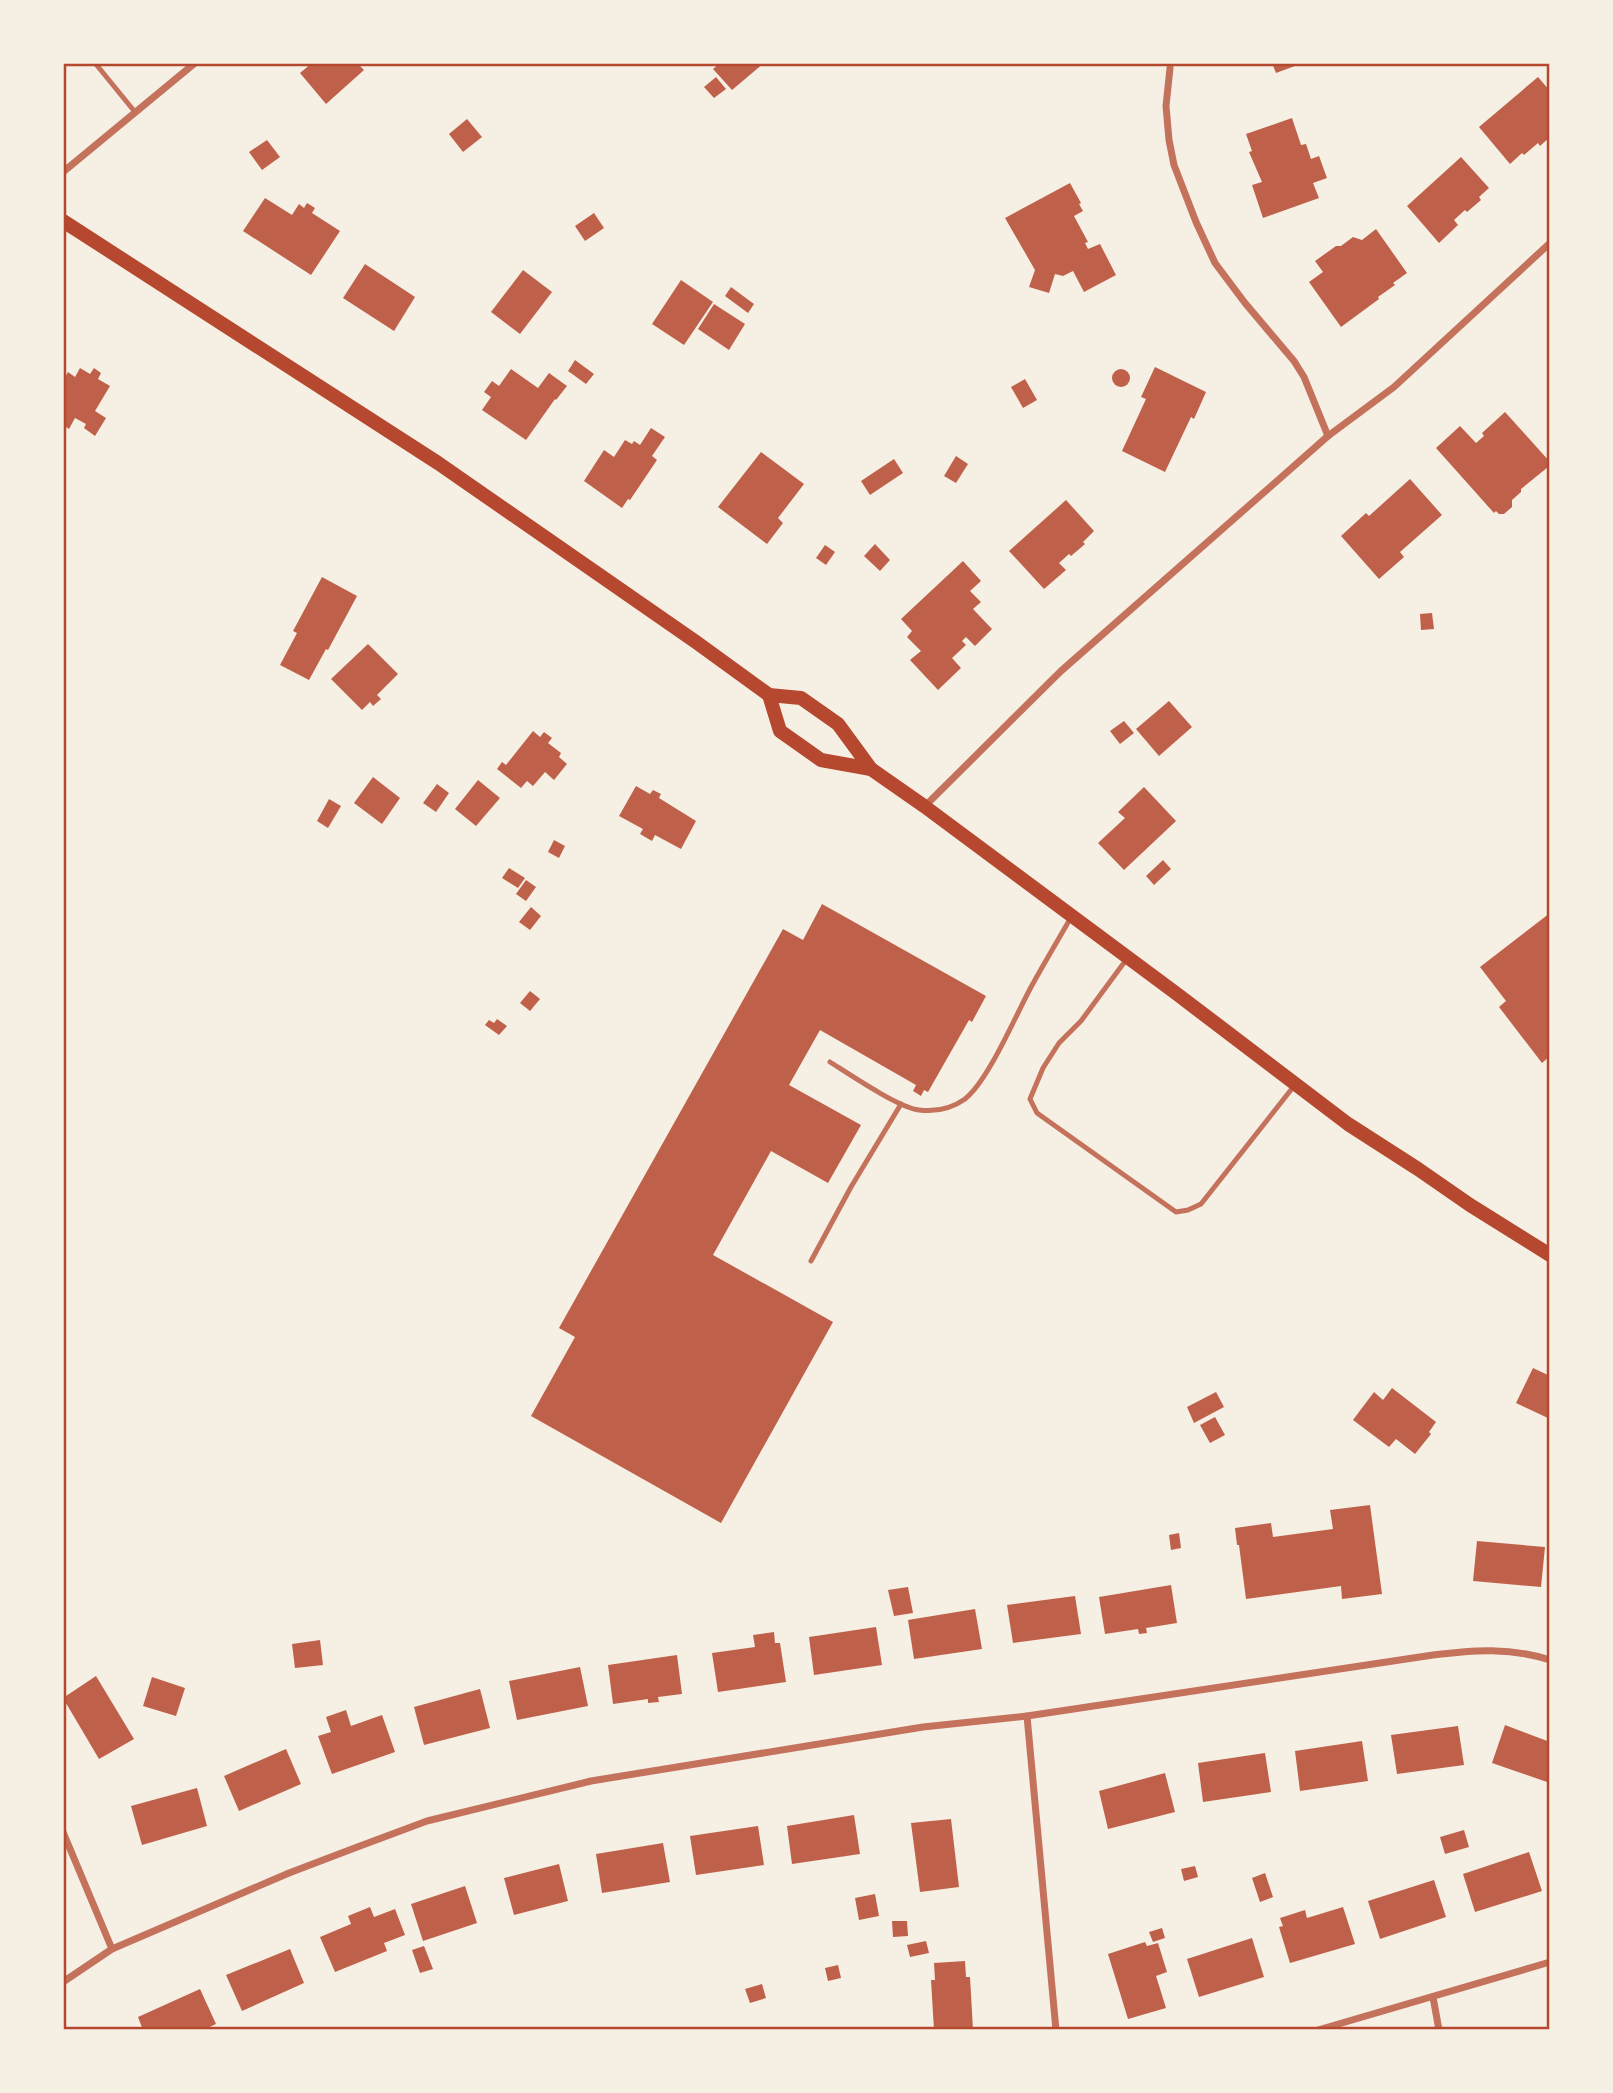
<svg xmlns="http://www.w3.org/2000/svg" width="1613" height="2093" font-family="Ubuntu,sans-serif">
<style>
.building{fill:#bf614a}
.lines{fill:none;stroke-linecap:round;stroke-linejoin:round}
.service{stroke:#c5725c;stroke-width:5}
.minor{stroke:#c5725c;stroke-width:7}
.secondary{stroke:#b5482f;stroke-width:14}
.neatline{fill:none;stroke:#b5482f;stroke-width:2.5}
</style>
<rect width="100%" height="100%" fill="#f6efe4"/>
<g class="building">
<path d="M 312,63 L 357,63 L 364,70 L 326,104 L 300,73 Z"/>
<path d="M 720,63 L 764,63 L 732,90 L 713,69 Z"/>
<path d="M 1272,63 L 1303,63 L 1276,73 Z"/>
<path d="M 716,77 L 726,89 L 714,98 L 704,87 Z"/>
<path d="M 1538,77 L 1550,91 L 1550,133 L 1548,134 L 1550,137 L 1540,146 L 1538,143 L 1524,155 L 1522,153 L 1510,164 L 1479,127 Z"/>
<path d="M 1292,118 L 1301,145 L 1306,144 L 1311,159 L 1319,156 L 1327,178 L 1313,183 L 1319,198 L 1263,218 L 1252,185 L 1262,182 L 1249,152 L 1252,151 L 1246,134 Z"/>
<path d="M 467,119 L 482,137 L 463,152 L 449,134 Z"/>
<path d="M 267,140 L 280,157 L 262,170 L 249,152 Z"/>
<path d="M 1461,157 L 1489,188 L 1479,197 L 1481,200 L 1467,212 L 1465,210 L 1454,220 L 1458,225 L 1439,243 L 1407,206 Z"/>
<path d="M 1070,183 L 1081,203 L 1079,204 L 1083,211 L 1074,216 L 1088,242 L 1085,243 L 1088,249 L 1100,244 L 1116,275 L 1084,292 L 1073,271 L 1063,276 L 1055,274 L 1049,293 L 1029,287 L 1035,270 L 1005,218 Z"/>
<path d="M 265,198 L 292,215 L 299,204 L 304,208 L 307,203 L 315,208 L 312,213 L 340,231 L 311,275 L 243,231 Z"/>
<path d="M 594,213 L 604,228 L 585,241 L 575,226 Z"/>
<path d="M 1376,229 L 1407,273 L 1393,283 L 1395,285 L 1378,297 L 1379,299 L 1341,327 L 1309,282 L 1323,272 L 1315,261 L 1336,246 L 1341,246 L 1353,237 L 1362,240 Z"/>
<path d="M 365,264 L 415,297 L 394,331 L 343,298 Z"/>
<path d="M 523,270 L 552,292 L 520,334 L 491,312 Z"/>
<path d="M 681,280 L 713,302 L 684,345 L 652,324 Z"/>
<path d="M 731,287 L 754,304 L 748,313 L 725,296 Z"/>
<path d="M 714,304 L 745,324 L 729,350 L 698,329 Z"/>
<path d="M 575,360 L 594,374 L 586,384 L 568,371 Z"/>
<path d="M 1155,367 L 1206,392 L 1194,419 L 1191,417 L 1165,472 L 1122,451 L 1146,399 L 1141,397 Z"/>
<path d="M 80,368 L 90,374 L 94,368 L 101,373 L 98,379 L 110,386 L 95,411 L 106,418 L 95,436 L 84,428 L 86,424 L 75,418 L 69,429 L 63,425 L 63,416 L 66,412 L 63,410 L 63,381 L 68,372 L 75,377 Z"/>
<circle cx="1121" cy="378" r="9"/>
<path d="M 511,369 L 538,388 L 549,373 L 567,386 L 556,400 L 555,399 L 526,440 L 482,410 L 491,397 L 484,392 L 492,381 L 499,386 Z"/>
<path d="M 1025,379 L 1037,400 L 1023,408 L 1011,387 Z"/>
<path d="M 1505,412 L 1550,462 L 1547,464 L 1548,467 L 1521,489 L 1521,492 L 1512,500 L 1512,507 L 1504,514 L 1499,514 L 1496,511 L 1494,513 L 1436,448 L 1460,426 L 1476,443 L 1484,436 L 1482,433 Z"/>
<path d="M 651,428 L 665,437 L 652,456 L 657,460 L 630,500 L 628,499 L 622,508 L 584,481 L 604,450 L 614,457 L 625,440 L 632,444 L 634,441 L 640,445 Z"/>
<path d="M 761,452 L 804,484 L 778,518 L 783,523 L 767,544 L 718,507 Z"/>
<path d="M 956,456 L 968,464 L 956,483 L 944,476 Z"/>
<path d="M 894,459 L 903,473 L 870,495 L 861,481 Z"/>
<path d="M 1410,479 L 1442,515 L 1400,552 L 1404,557 L 1379,579 L 1341,536 L 1366,513 L 1369,516 Z"/>
<path d="M 1066,500 L 1094,531 L 1083,542 L 1085,544 L 1071,556 L 1069,554 L 1059,563 L 1066,570 L 1044,589 L 1009,551 Z"/>
<path d="M 875,544 L 890,560 L 880,571 L 864,556 Z"/>
<path d="M 825,545 L 835,552 L 826,565 L 816,558 Z"/>
<path d="M 963,561 L 981,581 L 970,591 L 981,602 L 973,609 L 992,629 L 975,646 L 966,637 L 962,641 L 966,645 L 952,658 L 961,668 L 938,690 L 910,660 L 921,651 L 907,637 L 912,631 L 901,619 Z"/>
<path d="M 322,577 L 357,596 L 328,650 L 326,649 L 309,680 L 280,665 L 297,633 L 293,631 Z"/>
<path d="M 1432,613 L 1434,629 L 1421,630 L 1420,614 Z"/>
<path d="M 368,644 L 398,674 L 377,695 L 381,699 L 373,706 L 370,702 L 362,710 L 331,679 Z"/>
<path d="M 1169,701 L 1192,727 L 1159,756 L 1136,729 Z"/>
<path d="M 1124,721 L 1134,733 L 1120,744 L 1110,731 Z"/>
<path d="M 533,731 L 540,737 L 544,732 L 552,738 L 548,743 L 561,753 L 559,757 L 567,764 L 554,780 L 545,772 L 533,786 L 527,781 L 521,788 L 497,769 L 502,762 L 506,765 Z"/>
<path d="M 373,777 L 400,798 L 382,824 L 354,803 Z"/>
<path d="M 478,780 L 500,798 L 476,826 L 455,809 Z"/>
<path d="M 437,784 L 449,793 L 436,812 L 423,803 Z"/>
<path d="M 636,786 L 650,794 L 653,790 L 661,794 L 659,798 L 696,821 L 681,849 L 655,835 L 652,841 L 640,834 L 643,829 L 619,816 Z"/>
<path d="M 1144,787 L 1176,821 L 1124,870 L 1098,843 L 1125,818 L 1118,812 Z"/>
<path d="M 329,799 L 341,806 L 328,828 L 317,821 Z"/>
<path d="M 554,840 L 565,846 L 559,858 L 548,852 Z"/>
<path d="M 1163,860 L 1171,869 L 1154,885 L 1146,876 Z"/>
<path d="M 509,868 L 525,878 L 518,888 L 502,878 Z"/>
<path d="M 526,880 L 536,887 L 526,901 L 516,894 Z"/>
<path d="M 822,904 L 986,996 L 972,1022 L 969,1020 L 928,1092 L 924,1090 L 921,1096 L 913,1091 L 916,1085 L 820,1030 L 789,1085 L 861,1125 L 828,1183 L 771,1151 L 713,1255 L 833,1322 L 721,1523 L 531,1416 L 575,1337 L 559,1328 L 783,929 L 803,940 Z"/>
<path d="M 531,907 L 541,916 L 530,930 L 519,922 Z"/>
<path d="M 1550,913 L 1550,1056 L 1542,1063 L 1499,1007 L 1506,1001 L 1480,967 Z"/>
<path d="M 530,991 L 540,999 L 530,1011 L 520,1003 Z"/>
<path d="M 497,1019 L 507,1026 L 499,1035 L 485,1025 L 489,1020 L 494,1023 Z"/>
<path d="M 1533,1368 L 1550,1376 L 1550,1419 L 1516,1403 Z"/>
<path d="M 1392,1388 L 1436,1422 L 1429,1432 L 1431,1434 L 1415,1454 L 1396,1439 L 1389,1447 L 1353,1420 L 1374,1392 L 1383,1400 Z"/>
<path d="M 1216,1392 L 1224,1407 L 1194,1423 L 1187,1407 Z"/>
<path d="M 1215,1417 L 1225,1435 L 1210,1443 L 1200,1425 Z"/>
<path d="M 1370,1505 L 1382,1594 L 1342,1599 L 1341,1586 L 1246,1599 L 1239,1545 L 1237,1545 L 1235,1528 L 1271,1523 L 1273,1537 L 1333,1529 L 1330,1510 Z"/>
<path d="M 1179,1533 L 1181,1548 L 1171,1550 L 1169,1535 Z"/>
<path d="M 1477,1541 L 1545,1547 L 1541,1587 L 1473,1581 Z"/>
<path d="M 1171,1585 L 1177,1623 L 1146,1628 L 1147,1633 L 1139,1634 L 1138,1629 L 1105,1634 L 1099,1597 Z"/>
<path d="M 908,1587 L 913,1613 L 894,1616 L 888,1590 Z"/>
<path d="M 1075,1596 L 1081,1634 L 1013,1643 L 1007,1605 Z"/>
<path d="M 975,1609 L 982,1649 L 914,1659 L 908,1620 Z"/>
<path d="M 876,1627 L 882,1665 L 814,1675 L 809,1637 Z"/>
<path d="M 774,1632 L 775,1643 L 780,1643 L 786,1682 L 718,1692 L 712,1653 L 755,1647 L 753,1635 Z"/>
<path d="M 320,1640 L 323,1665 L 295,1668 L 292,1644 Z"/>
<path d="M 677,1655 L 682,1694 L 658,1697 L 659,1702 L 648,1703 L 648,1699 L 613,1704 L 608,1665 Z"/>
<path d="M 580,1667 L 588,1706 L 517,1720 L 509,1681 Z"/>
<path d="M 96,1676 L 134,1739 L 99,1759 L 63,1698 Z"/>
<path d="M 152,1677 L 185,1688 L 176,1716 L 143,1706 Z"/>
<path d="M 480,1689 L 490,1728 L 424,1745 L 414,1707 Z"/>
<path d="M 346,1710 L 351,1726 L 382,1715 L 395,1752 L 332,1774 L 318,1736 L 331,1732 L 326,1717 Z"/>
<path d="M 1505,1725 L 1550,1742 L 1550,1783 L 1492,1763 Z"/>
<path d="M 1458,1726 L 1464,1765 L 1397,1774 L 1391,1735 Z"/>
<path d="M 1362,1741 L 1368,1781 L 1300,1791 L 1295,1751 Z"/>
<path d="M 286,1749 L 301,1784 L 239,1811 L 224,1776 Z"/>
<path d="M 1265,1753 L 1271,1792 L 1203,1802 L 1198,1763 Z"/>
<path d="M 1165,1773 L 1175,1812 L 1108,1829 L 1099,1791 Z"/>
<path d="M 197,1788 L 207,1826 L 142,1845 L 131,1806 Z"/>
<path d="M 854,1815 L 860,1854 L 792,1864 L 787,1826 Z"/>
<path d="M 951,1819 L 959,1887 L 920,1892 L 911,1823 Z"/>
<path d="M 758,1826 L 764,1865 L 696,1875 L 690,1836 Z"/>
<path d="M 1464,1830 L 1469,1847 L 1445,1854 L 1440,1837 Z"/>
<path d="M 663,1843 L 670,1882 L 602,1893 L 596,1854 Z"/>
<path d="M 1529,1852 L 1542,1891 L 1475,1912 L 1463,1874 Z"/>
<path d="M 559,1864 L 568,1901 L 514,1915 L 504,1878 Z"/>
<path d="M 1195,1866 L 1198,1877 L 1184,1881 L 1181,1869 Z"/>
<path d="M 1265,1873 L 1273,1897 L 1260,1902 L 1252,1878 Z"/>
<path d="M 1434,1880 L 1446,1917 L 1380,1939 L 1368,1901 Z"/>
<path d="M 465,1886 L 477,1923 L 423,1941 L 411,1904 Z"/>
<path d="M 875,1894 L 879,1916 L 859,1920 L 855,1898 Z"/>
<path d="M 370,1907 L 374,1917 L 395,1909 L 405,1935 L 384,1943 L 387,1951 L 335,1972 L 320,1937 L 351,1924 L 348,1916 Z"/>
<path d="M 1343,1907 L 1355,1944 L 1290,1963 L 1279,1927 L 1283,1926 L 1280,1918 L 1305,1910 L 1307,1918 Z"/>
<path d="M 892,1921 L 907,1921 L 908,1936 L 893,1937 Z"/>
<path d="M 1162,1928 L 1165,1938 L 1153,1942 L 1149,1932 Z"/>
<path d="M 1252,1938 L 1264,1977 L 1199,1997 L 1187,1959 Z"/>
<path d="M 926,1941 L 929,1953 L 910,1957 L 907,1945 Z"/>
<path d="M 1145,1942 L 1147,1946 L 1158,1943 L 1167,1972 L 1156,1976 L 1166,2008 L 1128,2019 L 1108,1954 Z"/>
<path d="M 424,1946 L 433,1969 L 420,1973 L 412,1950 Z"/>
<path d="M 290,1949 L 304,1983 L 242,2011 L 226,1975 Z"/>
<path d="M 965,1961 L 966,1977 L 970,1977 L 973,2030 L 934,2030 L 931,1980 L 935,1980 L 934,1963 Z"/>
<path d="M 838,1965 L 841,1978 L 828,1981 L 825,1968 Z"/>
<path d="M 762,1984 L 766,1998 L 750,2003 L 745,1989 Z"/>
<path d="M 200,1989 L 216,2024 L 203,2030 L 143,2030 L 138,2017 Z"/>
</g>
<g class="lines">
<g class="service">
<path d="M 95,63 L 135,112"/>
<path d="M 1126,960 L 1081,1021 L 1059,1043 L 1043,1068 L 1030,1099 L 1037,1113 L 1176,1212 L 1188,1210 L 1201,1204 L 1294,1086"/>
<path d="M 830,1062 C 849,1074 899,1108 919,1110 C 935,1112 951,1109 965,1099 C 988,1081 1015,1017 1030,989 C 1043,965 1057,942 1070,919"/>
<path d="M 811,1261 L 851,1187 L 901,1104"/>
</g>
<g class="minor">
<path d="M 1170,68 L 1166,106 L 1169,140 L 1174,165 L 1196,222 L 1215,263 L 1245,303 L 1294,361 L 1304,377 L 1328,436"/>
<path d="M 63,172 L 195,63"/>
<path d="M 925,806 L 1061,671 L 1328,436 L 1394,387 L 1550,243"/>
<path d="M 1027,1716 L 1056,2030"/>
<path d="M 63,1832 L 112,1949"/>
<path d="M 63,1982 L 112,1949 L 289,1873 L 352,1849 L 427,1821 L 591,1781 L 923,1727 L 1027,1716 L 1433,1655 C 1474,1650 1510,1647 1550,1660"/>
<path d="M 1433,1997 L 1439,2030"/>
<path d="M 1318,2030 L 1550,1962"/>
</g>
<g class="secondary">
<path d="M 63,221 L 438,463 L 696,642 L 769,695 L 801,698 L 838,724 L 871,769 L 924,806 L 1177,994 L 1348,1124 L 1418,1169 L 1470,1205 L 1550,1255"/>
<path d="M 769,695 L 780,731 L 821,760 L 871,769"/>
</g>
</g>
<rect width="1613" height="2093" fill="none" stroke="#f6efe4" stroke-width="130"/>
<rect x="65" y="65" width="1483" height="1963" class="neatline"/>
</svg>
